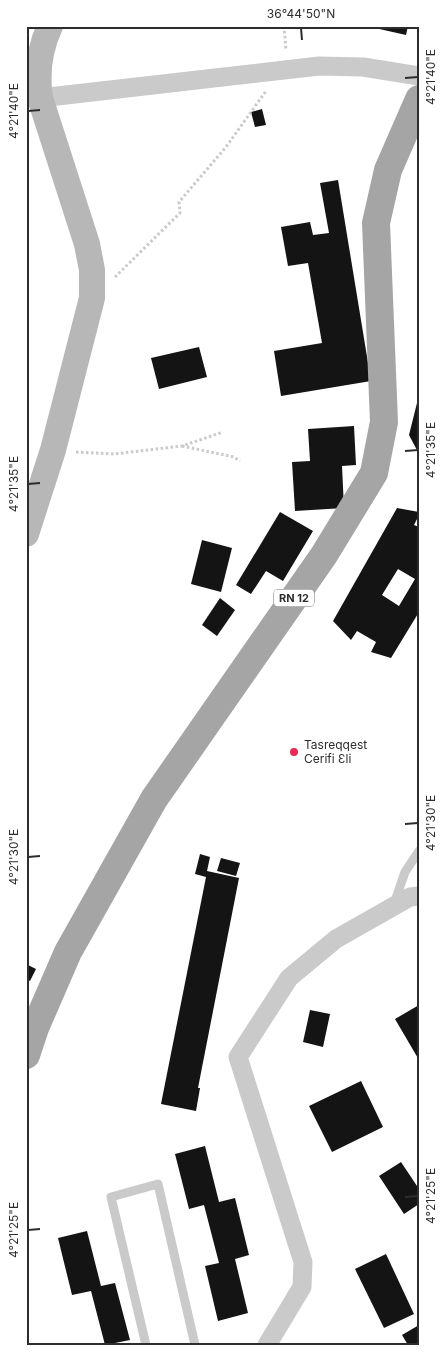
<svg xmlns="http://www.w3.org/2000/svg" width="445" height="1371" font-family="Inter,sans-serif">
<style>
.building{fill:#141414;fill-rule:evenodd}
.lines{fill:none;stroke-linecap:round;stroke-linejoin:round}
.path{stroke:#cacaca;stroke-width:3;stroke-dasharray:2.5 2.5;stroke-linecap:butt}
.lane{stroke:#cacaca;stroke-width:9}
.street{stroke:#cacaca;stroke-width:19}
.secondary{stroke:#b7b7b7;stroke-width:26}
.primary{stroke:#a5a5a5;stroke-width:28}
.ticks{fill:none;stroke:#2d2d2d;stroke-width:2}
.poi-dot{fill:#eb2852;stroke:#fff;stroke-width:2}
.labels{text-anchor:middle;stroke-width:5;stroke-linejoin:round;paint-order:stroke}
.shield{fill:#fff;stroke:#6c6c6c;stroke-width:1}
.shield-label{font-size:11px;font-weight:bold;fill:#2d2d2d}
.poi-label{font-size:12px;fill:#2d2d2d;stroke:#fff;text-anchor:start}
.neatline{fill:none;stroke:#2d2d2d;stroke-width:2}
.ticks-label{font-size:12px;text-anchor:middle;fill:#2d2d2d}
</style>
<rect width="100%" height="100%" fill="#fff"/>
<g class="building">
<path d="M 366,26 L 408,26 L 406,35 Z"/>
<path d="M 262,109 L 266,125 L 255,127 L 251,112 Z"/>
<path d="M 338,180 L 371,381 L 281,396 L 274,351 L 322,343 L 308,263 L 288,266 L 281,227 L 310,222 L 313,235 L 329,233 L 320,183 Z"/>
<path d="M 199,347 L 207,377 L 159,389 L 151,358 Z"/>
<path d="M 418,399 L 419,399 L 419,454 L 409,435 Z"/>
<path d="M 354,426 L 356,465 L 342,466 L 344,508 L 295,511 L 292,462 L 310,461 L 308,429 Z"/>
<path d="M 397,508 L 419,512 L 419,515 L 414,525 L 419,527 L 419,612 L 391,658 L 371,652 L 376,642 L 357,631 L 351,640 L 333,621 ZM 398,569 L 415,579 L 399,606 L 382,595 Z"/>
<path d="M 280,512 L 313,531 L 283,581 L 266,571 L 251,594 L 236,585 Z"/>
<path d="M 202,540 L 232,548 L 221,592 L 191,584 Z"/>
<path d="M 220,598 L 235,610 L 217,636 L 202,625 Z"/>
<path d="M 200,854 L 210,857 L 207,871 L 239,878 L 198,1088 L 200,1088 L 196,1111 L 161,1104 L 206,877 L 195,874 Z"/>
<path d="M 221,858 L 240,863 L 236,876 L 217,871 Z"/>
<path d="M 26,964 L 36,969 L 30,981 L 26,979 Z"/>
<path d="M 419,1005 L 419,1060 L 395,1019 Z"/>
<path d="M 310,1010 L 330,1014 L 323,1047 L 303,1042 Z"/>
<path d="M 361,1081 L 383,1127 L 332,1152 L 309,1106 Z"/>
<path d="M 205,1146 L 219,1202 L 235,1198 L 249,1255 L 235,1259 L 248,1313 L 218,1321 L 205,1266 L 219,1263 L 204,1205 L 189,1209 L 175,1154 Z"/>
<path d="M 401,1162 L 419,1189 L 419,1204 L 404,1214 L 379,1176 Z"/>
<path d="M 87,1231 L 101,1286 L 115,1283 L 130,1340 L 105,1345 L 91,1291 L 72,1295 L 58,1238 Z"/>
<path d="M 386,1254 L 414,1314 L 384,1328 L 355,1269 Z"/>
<path d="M 419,1325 L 419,1345 L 408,1345 L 402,1335 Z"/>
</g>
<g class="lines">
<g class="path">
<path d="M 284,26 L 286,50"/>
<path d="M 115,277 L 180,213 L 179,202 L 226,147 L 266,91"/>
<path d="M 182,446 L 234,457 L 240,461"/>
<path d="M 76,452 L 114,454 L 182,446 L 223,432"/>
</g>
<g class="lane">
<path d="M 394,904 L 405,872 L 419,851"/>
<path d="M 146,1345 L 111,1197 L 158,1184 L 195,1345"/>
</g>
<g class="street">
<path d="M 40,98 L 319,66 L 363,67 L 419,76"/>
<path d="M 267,1345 L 302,1287 L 303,1262 L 238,1057 L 289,978 L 336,939 L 410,897 L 419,896"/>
</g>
<path class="secondary" d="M 26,534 L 53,450 L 92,298 L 92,270 L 87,244 L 40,98 C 36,72 39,50 50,26"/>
<path class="primary" d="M 26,1055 L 35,1028 L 68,952 L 154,799 L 324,555 L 374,473 L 384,422 L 376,223 L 388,170 L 419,99"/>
</g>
<path class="ticks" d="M 301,28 L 302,40M 405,78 L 418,77M 28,111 L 40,110M 405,451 L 418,450M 28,484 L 40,483M 405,824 L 418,823M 28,857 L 40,856M 405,1197 L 418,1196M 28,1230 L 40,1229"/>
<circle class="poi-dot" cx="294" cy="752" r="5"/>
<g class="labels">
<rect class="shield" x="274" y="589.5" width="40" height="17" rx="4"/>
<g class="shield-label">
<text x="294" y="602">RN 12</text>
</g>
<g class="poi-label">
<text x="304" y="749">Tasreqqest<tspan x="304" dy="14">Cerifi Ɛli</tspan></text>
</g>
</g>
<rect width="445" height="1371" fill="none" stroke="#ffffff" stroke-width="55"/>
<rect x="28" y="28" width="390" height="1316" class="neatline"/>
<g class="ticks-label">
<text x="301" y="18">36°44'50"N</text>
<text transform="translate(431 77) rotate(-90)" y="4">4°21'40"E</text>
<text transform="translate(14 111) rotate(-90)" y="4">4°21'40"E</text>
<text transform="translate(431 450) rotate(-90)" y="4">4°21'35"E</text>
<text transform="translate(14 484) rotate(-90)" y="4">4°21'35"E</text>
<text transform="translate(431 823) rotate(-90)" y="4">4°21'30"E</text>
<text transform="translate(14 857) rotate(-90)" y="4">4°21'30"E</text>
<text transform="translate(431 1196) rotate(-90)" y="4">4°21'25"E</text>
<text transform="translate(14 1230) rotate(-90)" y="4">4°21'25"E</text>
</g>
</svg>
